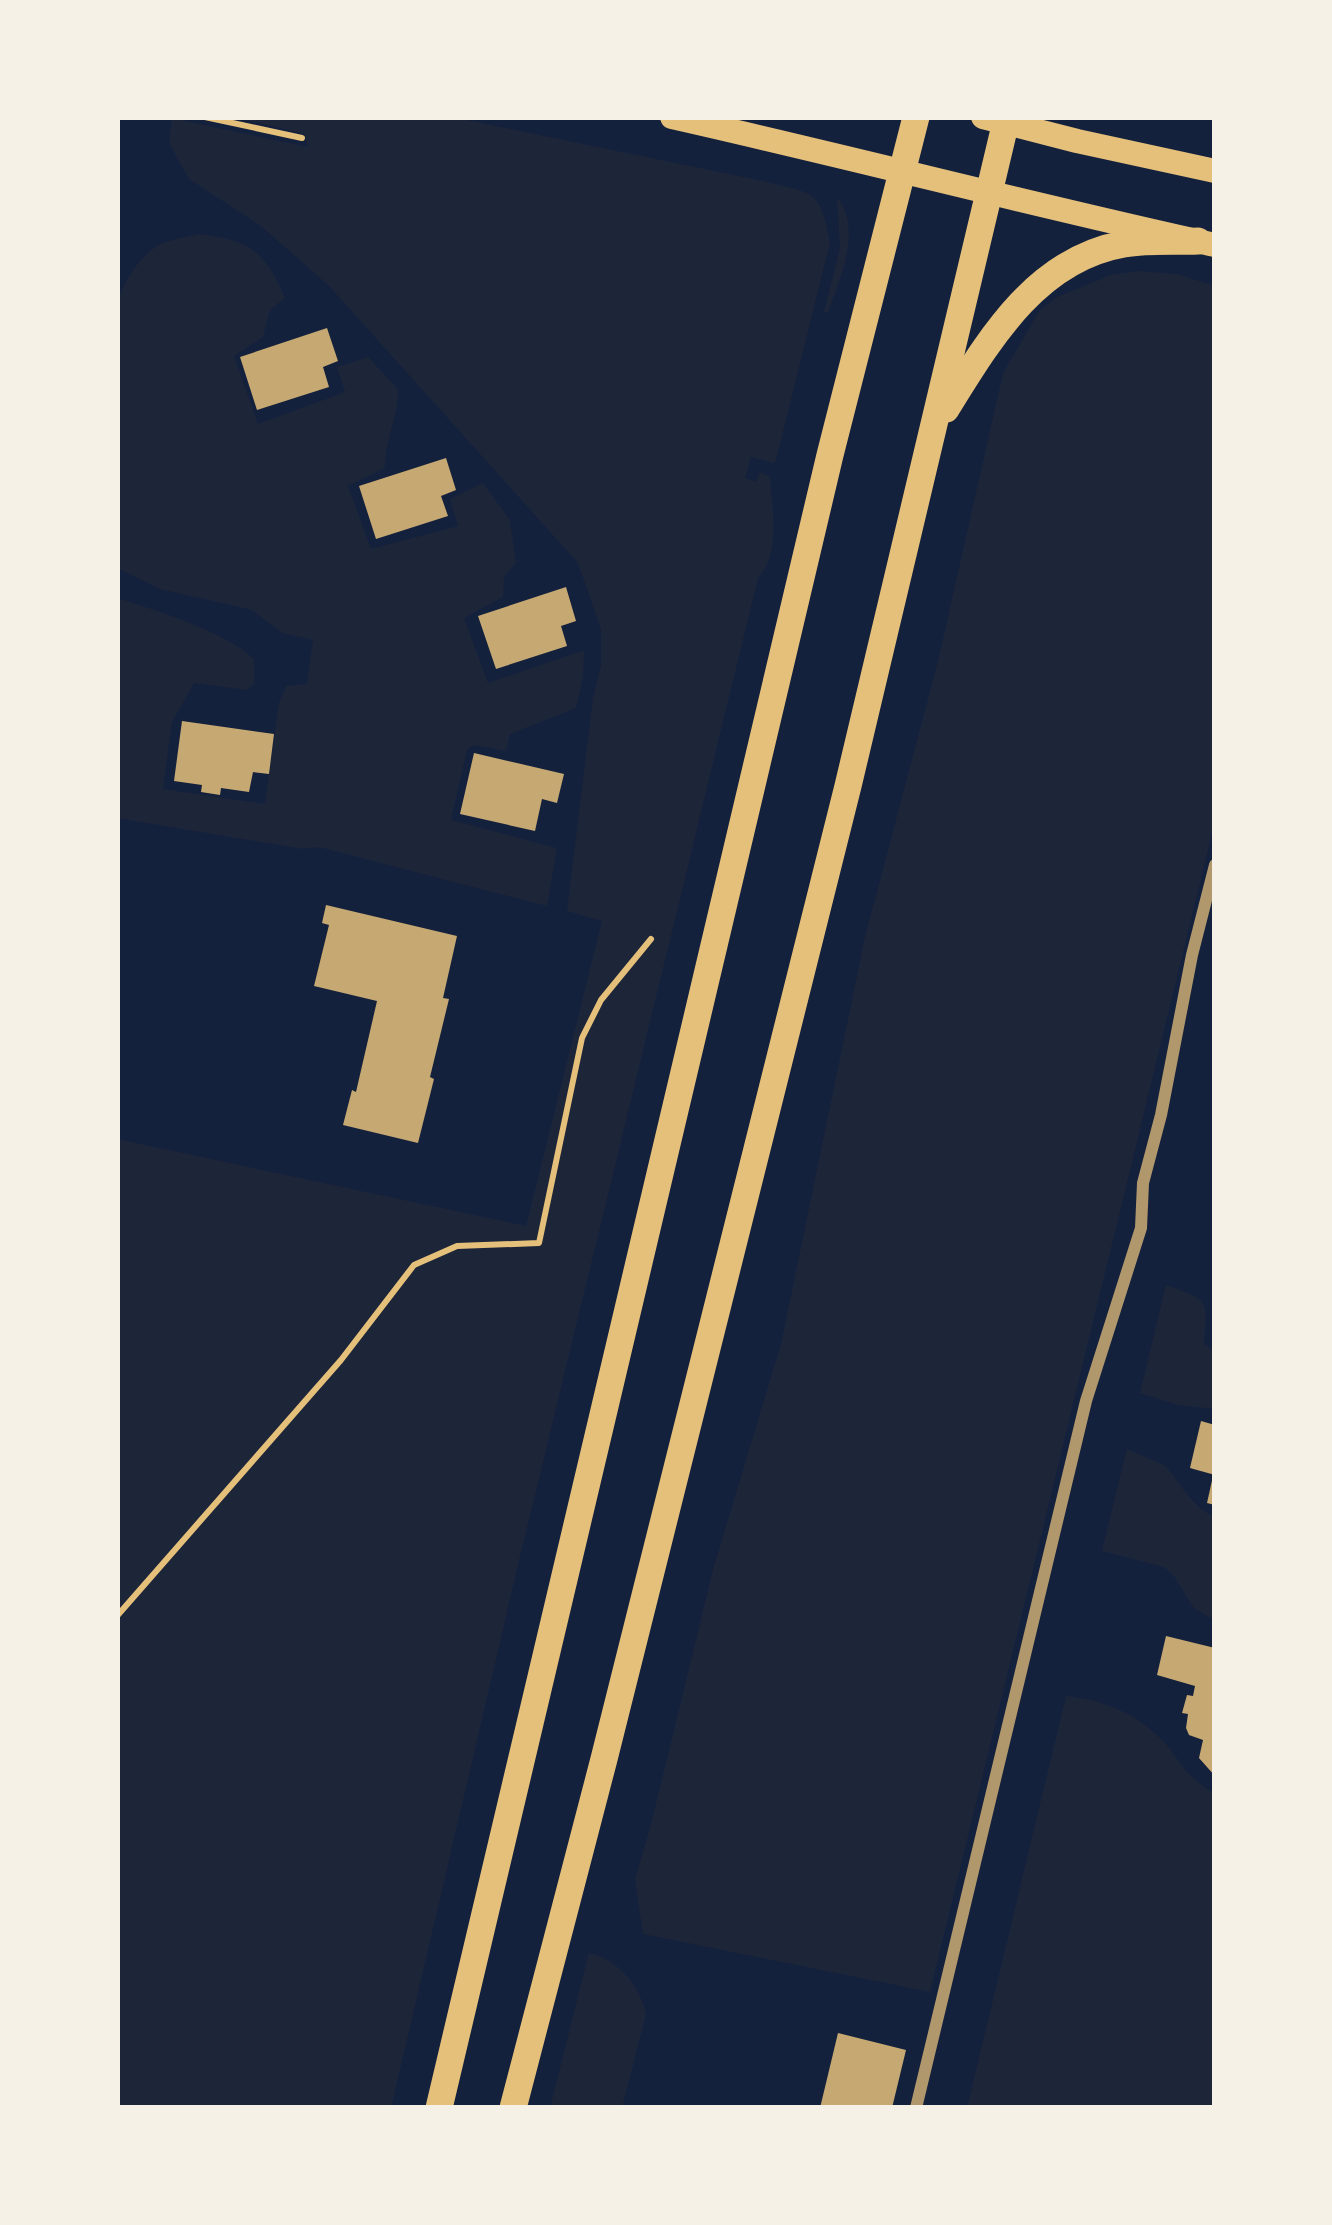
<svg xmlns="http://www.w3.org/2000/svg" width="1332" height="2225" font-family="'Noto Sans',sans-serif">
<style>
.green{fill:#1d2539}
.building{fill:#c6a872}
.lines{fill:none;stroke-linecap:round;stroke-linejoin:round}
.path{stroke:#e5c07b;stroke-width:6}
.minor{stroke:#b1986c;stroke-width:12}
.secondary{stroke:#e5c07b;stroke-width:24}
.primary{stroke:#e5c07b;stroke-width:27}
</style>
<rect width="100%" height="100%" fill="#14213d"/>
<g class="green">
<path d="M 232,117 L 452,117 L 763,181 C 814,194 820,188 830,242 L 776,460 L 773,463 L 751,457 L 745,478 L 756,482 L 760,472 L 770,477 C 772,508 781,554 758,578 L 522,1548 L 391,2108 L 117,2108 L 117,1139 L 526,1226 L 602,921 L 567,911 L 593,698 L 601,666 L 601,629 L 578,563 L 329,286 L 261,226 L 189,179 L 169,143 L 172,118 L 308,147 L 305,134 Z"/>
<path d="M 837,197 C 863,230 840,277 828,313 L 824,312 L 840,248 Z"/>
<path d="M 200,234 C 251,241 265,251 285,298 L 270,310 L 263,337 L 234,356 L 258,424 L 345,392 L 337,367 L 368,357 L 398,389 C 398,417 385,440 385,468 L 348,486 L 371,549 L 458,526 L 450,499 L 483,483 L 510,520 L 516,563 L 504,577 L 503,597 L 464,618 L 488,683 L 584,650 L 583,676 L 576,708 L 510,734 L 506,751 L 474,745 L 467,750 L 451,820 L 557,848 L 547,906 L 319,847 L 303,849 L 117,818 L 117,598 C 156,610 226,632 254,659 L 254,684 L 247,690 L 194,683 L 172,722 L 163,789 L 265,804 L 279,703 L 286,686 L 307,684 L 313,640 L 282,633 L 252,610 L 160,589 L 117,568 L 117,304 C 122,284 140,255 159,245 C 171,239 187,237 200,234 Z"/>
<path d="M 1139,271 L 1177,274 L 1215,286 L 1215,821 L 930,1992 L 643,1934 L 635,1880 L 651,1824 L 714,1566 L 781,1344 L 865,937 L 938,661 L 1003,373 L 1040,310 L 1057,297 L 1111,275 Z"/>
<path d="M 1166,1285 C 1211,1301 1207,1299 1204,1344 L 1215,1351 L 1215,1409 L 1178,1405 L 1140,1393 Z"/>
<path d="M 1127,1449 L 1166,1466 L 1189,1497 L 1202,1510 L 1215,1517 L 1215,1621 L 1193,1607 L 1174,1576 L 1164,1567 L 1102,1551 Z"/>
<path d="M 1066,1696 C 1103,1700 1134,1712 1161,1739 C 1173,1750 1180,1766 1192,1777 C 1199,1783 1207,1789 1215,1794 L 1215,2108 L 967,2108 Z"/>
<path d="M 589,1953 C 618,1959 641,1987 646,2015 L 622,2108 L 550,2108 Z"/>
</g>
<g class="building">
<path d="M 327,328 L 338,361 L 323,367 L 329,387 L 257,410 L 240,357 Z"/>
<path d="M 446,458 L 456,490 L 441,496 L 448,516 L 376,539 L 359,486 Z"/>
<path d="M 566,587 L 576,621 L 561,626 L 567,646 L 496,669 L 478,616 Z"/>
<path d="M 182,721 L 274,734 L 269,774 L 253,772 L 249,792 L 221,788 L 220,795 L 201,792 L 202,785 L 174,781 Z"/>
<path d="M 474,753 L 564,774 L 557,803 L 542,799 L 535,831 L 460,814 Z"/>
<path d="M 326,905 L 457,936 L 443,998 L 449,999 L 430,1077 L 434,1079 L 418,1143 L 343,1125 L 352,1090 L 356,1092 L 377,1001 L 314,986 L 329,925 L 322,923 Z"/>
<path d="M 1201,1421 L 1215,1425 L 1215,1475 L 1190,1468 Z"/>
<path d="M 1213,1476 L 1215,1476 L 1215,1505 L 1207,1503 Z"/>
<path d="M 1166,1636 L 1215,1648 L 1215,1776 L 1199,1758 L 1203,1740 L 1189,1735 L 1186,1728 L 1188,1714 L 1182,1713 L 1187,1695 L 1193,1696 L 1195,1686 L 1157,1675 Z"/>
<path d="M 838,2033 L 906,2050 L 892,2108 L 820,2108 Z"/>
</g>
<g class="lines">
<g class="path">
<path d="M 205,117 L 302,138"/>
<path d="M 117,1616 L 341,1360 L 414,1265 L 457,1246 L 539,1243 L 582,1038 L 601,1000 L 651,939"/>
</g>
<path class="minor" d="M 916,2108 L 1086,1401 L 1141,1228 L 1143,1183 L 1161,1115 L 1192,955 L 1215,865"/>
<g class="secondary">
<path d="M 672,117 C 854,158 1033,205 1215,245"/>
<path d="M 983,117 L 1077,141 L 1215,171"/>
</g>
<g class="primary">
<path d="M 946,409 C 989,340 1036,259 1124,244 C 1148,240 1174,242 1198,241"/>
<path d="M 439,2108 L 830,455 L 916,117"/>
<path d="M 513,2108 L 604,1759 L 848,786 L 1007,117"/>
</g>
</g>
<rect width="1332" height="2225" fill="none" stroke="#f6f1e7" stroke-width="240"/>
</svg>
